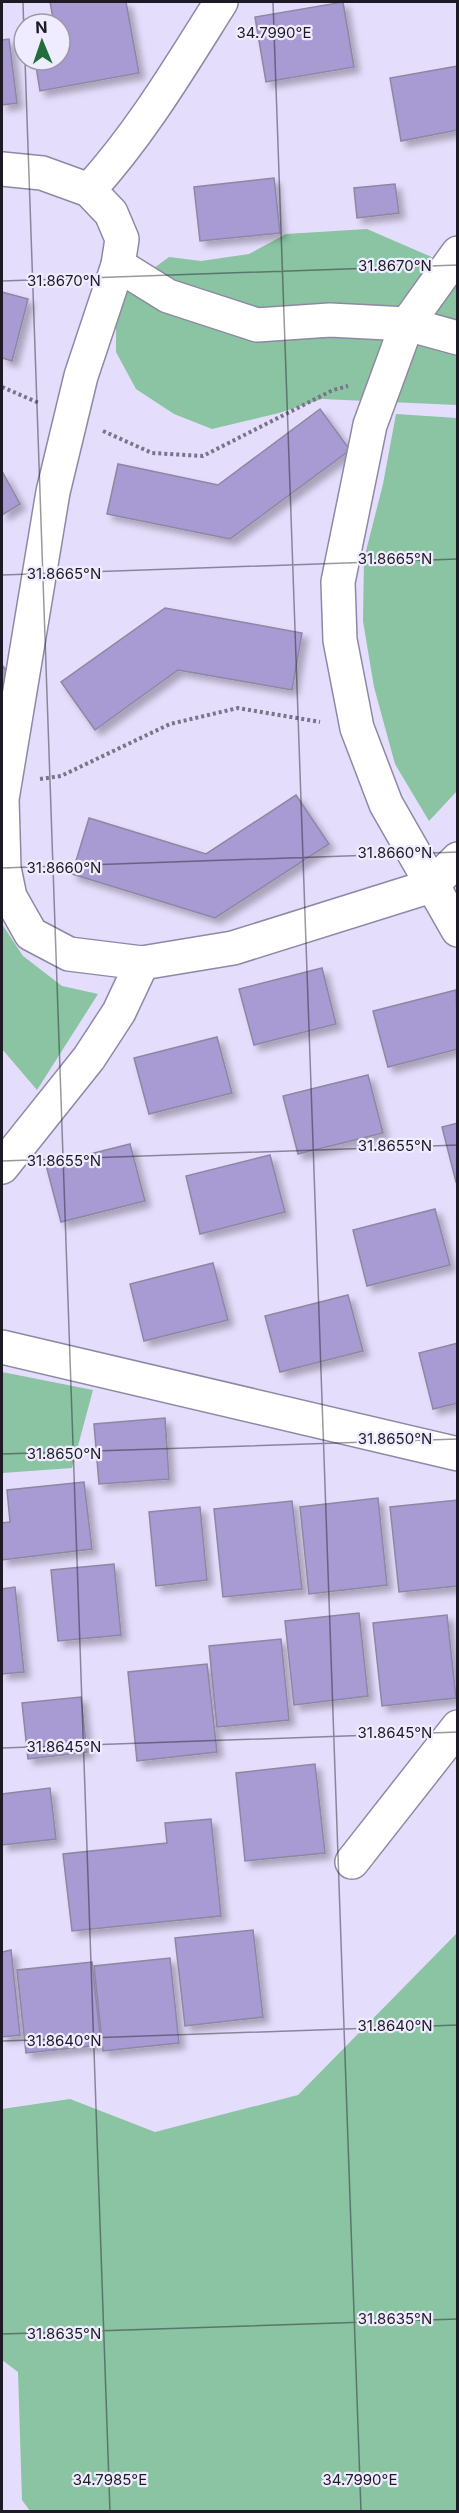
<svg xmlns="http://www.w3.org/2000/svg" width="459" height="2513" font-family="Inter,sans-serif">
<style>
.green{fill:#8ac4a2}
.building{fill:#a89ad2;stroke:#8e87a3;stroke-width:1.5;filter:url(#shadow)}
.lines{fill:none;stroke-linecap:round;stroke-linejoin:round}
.minor-casing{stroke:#8f88a5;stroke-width:36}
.path{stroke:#797489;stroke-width:4;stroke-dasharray:3 3;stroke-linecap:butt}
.minor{stroke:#fff;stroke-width:33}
.ticks{fill:none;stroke:#1d1a25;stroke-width:1.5;stroke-opacity:0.45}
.ticks-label{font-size:15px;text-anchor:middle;fill:#1d1a25;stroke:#f0ecff;stroke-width:4.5;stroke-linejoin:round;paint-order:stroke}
</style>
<defs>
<filter id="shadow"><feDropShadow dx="5.5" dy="5.5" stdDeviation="3" flood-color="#0004"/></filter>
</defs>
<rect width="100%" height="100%" fill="#e4ddfc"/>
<g class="green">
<path d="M 367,229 L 457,268 L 457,405 L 322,399 L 279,413 L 212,429 L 174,414 L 136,389 L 116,352 L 116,296 L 169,257 L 201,261 L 249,254 L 286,234 Z"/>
<path d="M 396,414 L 457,418 L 457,791 L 429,821 L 395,764 L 374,687 L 363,621 L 364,559 L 383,484 Z"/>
<path d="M 2,924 L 23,956 L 62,986 L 98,994 L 37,1090 L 2,1049 Z"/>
<path d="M 2,1372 L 93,1390 L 72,1468 L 2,1473 Z"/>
<path d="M 457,1933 L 457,2511 L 30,2511 L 22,2500 L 18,2372 L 2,2360 L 2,2109 L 70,2099 L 155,2132 L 298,2095 Z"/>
</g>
<g class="building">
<path d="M 50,2 L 126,2 L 139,73 L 40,91 L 35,60 L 60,60 L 60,24 L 54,24 Z"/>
<path d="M 343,2 L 354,67 L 266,82 L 255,17 Z"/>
<path d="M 9,39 L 17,103 L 2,105 L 2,40 Z"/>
<path d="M 458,66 L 458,130 L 401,141 L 390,78 Z"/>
<path d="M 274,178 L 280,233 L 200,241 L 194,187 Z"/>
<path d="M 395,184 L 399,213 L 357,218 L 354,188 Z"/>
<path d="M 2,292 L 28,299 L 12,361 L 2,358 Z"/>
<path d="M 320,409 L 350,450 L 230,539 L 107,514 L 118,464 L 218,485 Z"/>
<path d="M 2,471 L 20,504 L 2,515 Z"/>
<path d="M 165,608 L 302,633 L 292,690 L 178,670 L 95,730 L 61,682 Z"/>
<path d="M 2,665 L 11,676 L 2,685 Z"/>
<path d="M 296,795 L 329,844 L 215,918 L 72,874 L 89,818 L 206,854 Z"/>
<path d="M 322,968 L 336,1024 L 254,1045 L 239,989 Z"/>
<path d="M 456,990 L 458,1049 L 388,1067 L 373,1011 Z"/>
<path d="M 217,1037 L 232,1093 L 149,1114 L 134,1058 Z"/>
<path d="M 368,1075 L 383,1133 L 298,1154 L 283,1096 Z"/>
<path d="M 458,1123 L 458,1181 L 456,1182 L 442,1127 Z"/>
<path d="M 130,1144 L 145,1201 L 61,1222 L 46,1165 Z"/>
<path d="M 270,1155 L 285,1212 L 200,1234 L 186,1176 Z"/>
<path d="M 435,1209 L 450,1265 L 367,1286 L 353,1230 Z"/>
<path d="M 213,1263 L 228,1320 L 144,1341 L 130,1284 Z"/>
<path d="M 348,1295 L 363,1351 L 280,1372 L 265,1316 Z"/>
<path d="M 458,1343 L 458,1403 L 433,1409 L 419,1353 Z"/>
<path d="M 165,1418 L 169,1479 L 99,1484 L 94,1424 Z"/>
<path d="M 84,1482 L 92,1549 L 2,1560 L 2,1523 L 10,1522 L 7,1490 Z"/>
<path d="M 378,1498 L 387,1585 L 309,1594 L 300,1507 Z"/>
<path d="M 458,1500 L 458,1586 L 399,1592 L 390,1507 Z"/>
<path d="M 292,1501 L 302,1589 L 223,1597 L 214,1509 Z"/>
<path d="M 200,1507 L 207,1580 L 156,1586 L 149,1512 Z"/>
<path d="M 114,1564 L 121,1635 L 58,1641 L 51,1570 Z"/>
<path d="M 15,1587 L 24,1672 L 2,1674 L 2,1589 Z"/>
<path d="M 359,1613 L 368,1696 L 294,1705 L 285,1621 Z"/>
<path d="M 447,1615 L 456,1698 L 382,1706 L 373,1623 Z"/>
<path d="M 281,1639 L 289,1720 L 217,1727 L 209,1646 Z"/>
<path d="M 207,1664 L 217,1752 L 137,1761 L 128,1672 Z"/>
<path d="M 81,1697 L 87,1752 L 28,1759 L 22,1703 Z"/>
<path d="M 315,1764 L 325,1853 L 245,1861 L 236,1773 Z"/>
<path d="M 50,1788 L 56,1839 L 2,1845 L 2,1794 Z"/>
<path d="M 211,1819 L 221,1916 L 72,1931 L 63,1854 L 167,1843 L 165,1823 Z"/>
<path d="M 253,1930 L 263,2017 L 185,2026 L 175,1938 Z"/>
<path d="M 11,1950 L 20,2035 L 2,2037 L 2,1952 Z"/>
<path d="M 170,1958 L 179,2043 L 103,2051 L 94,1966 Z"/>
<path d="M 92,1962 L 101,2045 L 26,2053 L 17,1970 Z"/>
</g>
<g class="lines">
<defs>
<g id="minor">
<path d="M 2,169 L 42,173 L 89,190 L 111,213 L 122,239 L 118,265 L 81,376 L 53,492 L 2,799 L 4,868 L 10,897 L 31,934 L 69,954 L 142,963 L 233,948 L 431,886 L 458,859"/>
<path d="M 89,190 C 141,133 180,67 221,2"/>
<path d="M 458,253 L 407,324 L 370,425 L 338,582 L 340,640 L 357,728 L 386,804 L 458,930"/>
<path d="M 118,265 L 168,296 L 257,325 L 330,320 L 407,324 L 458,338"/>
<path d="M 2,1167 L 89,1058 L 119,1012 L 142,963"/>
<path d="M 2,1347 L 458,1454"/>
<path d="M 352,1862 L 458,1727"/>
</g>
</defs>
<use href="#minor" class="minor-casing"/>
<g class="path">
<path d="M 2,387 L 39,403"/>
<path d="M 103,431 L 152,453 L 203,456 L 333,390 L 348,386"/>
<path d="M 40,779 L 61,776 L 170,724 L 238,708 L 320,722"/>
</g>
<use href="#minor" class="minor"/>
</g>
<path class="ticks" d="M 23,2 L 24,37M 273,2 L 361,2512M 25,60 L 110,2512M 2,281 L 458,265M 2,575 L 458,559M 2,868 L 458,852M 2,1161 L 458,1145M 2,1454 L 458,1439M 2,1748 L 458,1732M 2,2041 L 458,2025M 2,2334 L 458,2319"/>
<g class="ticks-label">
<text x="274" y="38">34.7990°E</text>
<text x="395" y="271">31.8670°N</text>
<text x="64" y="286">31.8670°N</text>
<text x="395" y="564">31.8665°N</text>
<text x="64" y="579">31.8665°N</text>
<text x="395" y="858">31.8660°N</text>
<text x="64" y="873">31.8660°N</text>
<text x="395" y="1151">31.8655°N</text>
<text x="64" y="1166">31.8655°N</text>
<text x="395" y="1444">31.8650°N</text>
<text x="64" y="1459">31.8650°N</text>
<text x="395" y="1738">31.8645°N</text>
<text x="64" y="1752">31.8645°N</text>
<text x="395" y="2031">31.8640°N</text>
<text x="64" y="2046">31.8640°N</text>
<text x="395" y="2324">31.8635°N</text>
<text x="64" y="2339">31.8635°N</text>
<text x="110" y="2485">34.7985°E</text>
<text x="360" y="2485">34.7990°E</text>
</g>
<rect width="459" height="2513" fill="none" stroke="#1d1a25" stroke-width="6"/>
<g transform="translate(42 42) rotate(358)"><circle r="28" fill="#f0ecff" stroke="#9c98a8" stroke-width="1.5"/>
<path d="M0-4.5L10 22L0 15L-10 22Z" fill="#236d3b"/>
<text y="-9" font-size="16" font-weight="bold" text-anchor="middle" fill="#1d1a25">N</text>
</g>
</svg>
